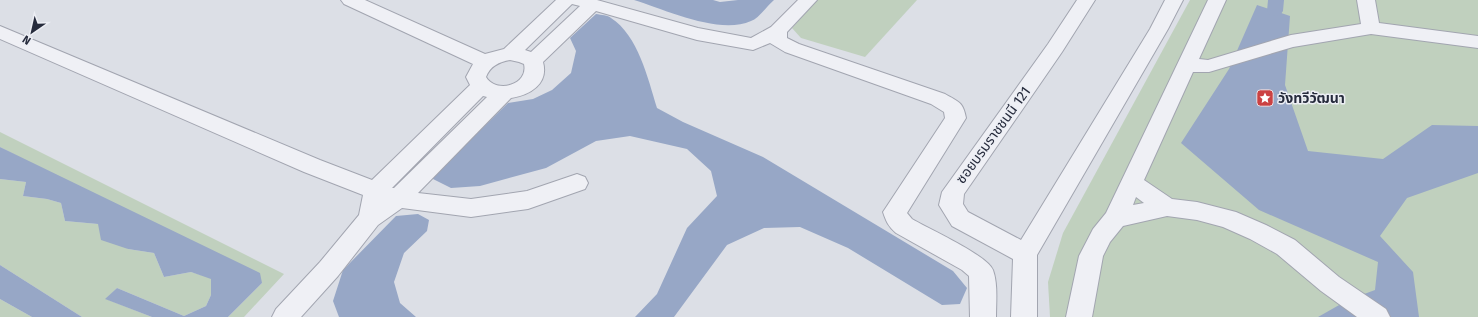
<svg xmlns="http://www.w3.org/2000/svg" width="1478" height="317" font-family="'Fira Sans','Noto Sans Thai',sans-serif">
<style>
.green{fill:#c0d0be}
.water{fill:#97a7c6}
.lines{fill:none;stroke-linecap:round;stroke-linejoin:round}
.canal{fill:#97a7c6;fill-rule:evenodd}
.minor-casing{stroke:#a2a5b0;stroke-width:2}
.minor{fill:#eff0f5;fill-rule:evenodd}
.labels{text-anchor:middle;stroke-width:3;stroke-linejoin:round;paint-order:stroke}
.poi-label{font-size:14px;font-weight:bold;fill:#262b3c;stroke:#eceef4;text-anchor:start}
.street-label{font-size:14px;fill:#262b3c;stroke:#eceef4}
</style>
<rect width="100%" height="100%" fill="#dcdfe6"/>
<g class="green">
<path d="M 817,0 L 917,0 L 865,57 L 801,38 L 792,28 Z"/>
<path d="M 1190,0 L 1478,0 L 1478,317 L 1050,317 L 1048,282 L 1063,233 Z"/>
<path d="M 0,132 L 284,274 L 244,317 L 228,317 L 262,283 L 0,147 Z"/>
<path d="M 0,179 L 26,182 L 23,196 L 47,199 L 61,203 L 65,221 L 98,224 L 128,249 L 154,253 L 164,277 L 191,272 L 211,278 L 211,295 L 206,306 L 184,316 L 117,288 L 106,299 L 152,317 L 82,317 L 0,265 Z"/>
<path d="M 0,299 L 32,317 L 0,317 Z"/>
</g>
<g class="water">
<path d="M 634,0 L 713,0 L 720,2 L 738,0 L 774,0 C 767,6 759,18 751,21 C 719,35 666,10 634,0 Z"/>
<path d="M 1257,5 L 1290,16 L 1285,85 L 1308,151 L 1383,159 L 1432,125 L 1478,126 L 1478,173 L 1407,198 L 1380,236 L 1413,272 L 1419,317 L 1318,317 L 1348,300 L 1375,290 L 1378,262 L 1259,210 L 1181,143 L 1229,69 Z"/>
<path d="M 596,14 C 601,15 608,15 611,18 C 638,35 648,79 657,108 L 683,122 L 763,157 L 953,271 L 967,288 L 960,304 L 942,305 L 848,248 L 800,227 L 764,228 L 727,245 L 674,317 L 635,317 L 657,294 L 687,228 L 717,196 L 711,171 L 687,149 L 630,136 L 596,141 L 546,168 L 480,186 L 451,188 L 431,178 L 508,103 L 533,99 L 552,90 L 571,73 L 576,51 L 570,38 Z"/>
<path d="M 0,147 L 260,273 L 262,283 L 228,317 L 152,317 L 105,299 L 117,288 L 184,316 L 206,306 L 211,295 L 211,279 L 191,272 L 164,277 L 154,253 L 128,249 L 101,240 L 98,224 L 65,221 L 61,203 L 47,199 L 23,196 L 26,182 L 0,179 Z"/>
<path d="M 418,214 L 429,220 L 427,231 L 404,253 L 394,282 L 400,303 L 416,317 L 339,317 L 333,301 L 343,270 L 396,216 Z"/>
<path d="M 0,265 L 82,317 L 32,317 L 0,299 Z"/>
</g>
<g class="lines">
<path class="canal" d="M 1268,0 L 1284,0 L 1283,11 L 1281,14 L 1275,16 L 1269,14 L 1267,11 Z"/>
<defs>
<g id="minor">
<path d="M 341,0 L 365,0 L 485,54 L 504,49 L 556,0 L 597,0 L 698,28 L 751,38 L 771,27 L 798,0 L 817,0 L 787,32 L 787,38 L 799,44 L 945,94 C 959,102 963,102 966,118 L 907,213 L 912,219 C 929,229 987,255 993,270 C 998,284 996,302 996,317 L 970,317 L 969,276 L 962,270 L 896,233 C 888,226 886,221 883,212 L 887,206 L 945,118 L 944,112 L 931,104 L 785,52 L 770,43 L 753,50 L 697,40 L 596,11 L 543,62 C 549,84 530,95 511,98 L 418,193 L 471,199 L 527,191 L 577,174 L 585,177 L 588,183 L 585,189 L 528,209 L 471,217 L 402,208 L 378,225 L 338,276 L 301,317 L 272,317 L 276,309 L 320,262 L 359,215 L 363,195 L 304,172 L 0,39 L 0,26 L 320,160 L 372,180 L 470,85 L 466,77 L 473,64 L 344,4 ZM 572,4 L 580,6 L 531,52 L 525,50 ZM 510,60 L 519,62 L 524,64 C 529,85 496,94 486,77 C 490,66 499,62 510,60 ZM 483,96 L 487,97 L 394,188 L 392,188 Z"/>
<path d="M 1077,0 L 1095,0 L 1062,52 L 964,194 L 963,204 L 968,212 L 1021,240 L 1150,29 L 1165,0 L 1183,0 L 1168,29 L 1037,255 L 1037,317 L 1011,317 L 1013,259 L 952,226 L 939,205 L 942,192 L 1048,44 Z"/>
<path d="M 1208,0 L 1226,0 L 1199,59 L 1208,60 L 1291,35 L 1361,24 L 1357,0 L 1375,0 L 1379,23 L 1478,36 L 1478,48 L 1371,34 L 1293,47 L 1209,72 L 1193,72 L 1144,180 L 1172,199 L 1197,202 L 1236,212 L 1266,225 L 1295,240 L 1339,277 L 1386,309 L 1390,317 L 1357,317 L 1321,291 L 1277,254 L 1250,239 L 1223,227 L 1197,220 L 1167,216 L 1123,226 L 1110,242 L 1103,256 L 1092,317 L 1066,317 L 1079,256 L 1093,229 L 1106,213 ZM 1136,197 L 1144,203 L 1133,205 Z"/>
</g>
</defs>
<use href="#minor" class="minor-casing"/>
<use href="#minor" class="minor"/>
</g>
<defs>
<symbol id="sight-square" viewBox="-11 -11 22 22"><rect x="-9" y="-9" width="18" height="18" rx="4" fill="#cb4142" stroke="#eceef4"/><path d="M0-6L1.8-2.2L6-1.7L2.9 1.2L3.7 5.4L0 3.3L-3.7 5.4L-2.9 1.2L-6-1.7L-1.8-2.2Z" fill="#fff"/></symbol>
</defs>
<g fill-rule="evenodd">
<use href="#sight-square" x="1255" y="88" width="20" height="20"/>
</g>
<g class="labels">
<g class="poi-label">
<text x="1278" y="103">วังทวีวัฒนา</text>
</g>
<g class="street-label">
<text transform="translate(993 135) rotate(-54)" y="5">ซอยบรมราชชนนี 121</text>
</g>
</g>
<g transform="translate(32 32) rotate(214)" stroke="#eceef4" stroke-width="3" paint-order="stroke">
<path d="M0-3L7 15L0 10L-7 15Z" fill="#262b3c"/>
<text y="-6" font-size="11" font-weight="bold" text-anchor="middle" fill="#262b3c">N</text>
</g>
</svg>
